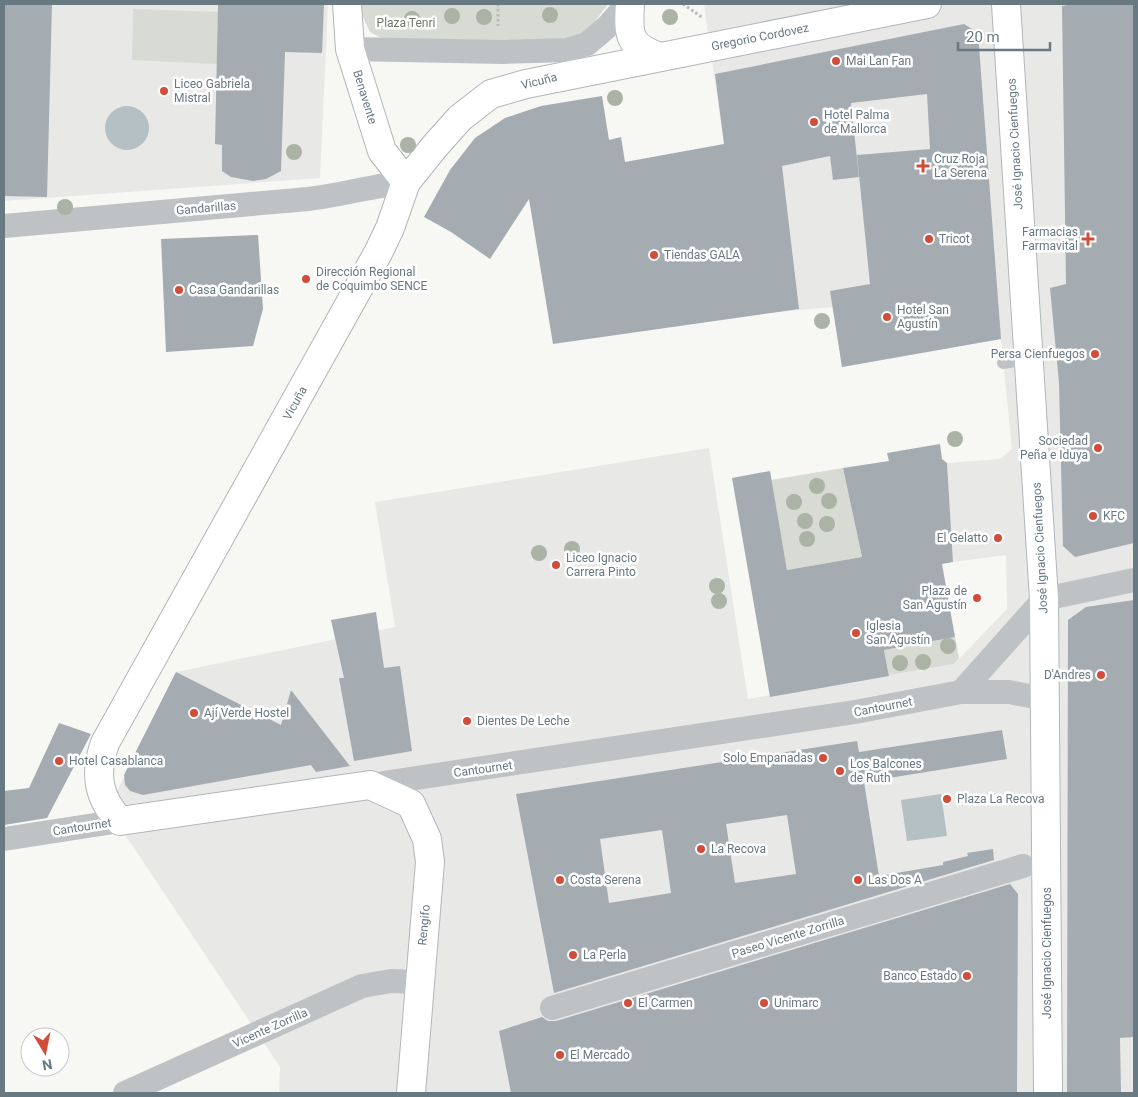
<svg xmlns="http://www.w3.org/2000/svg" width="1138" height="1097" font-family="Roboto,sans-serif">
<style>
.built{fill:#e8e8e7}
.green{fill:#d7dbd4}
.water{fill:#b4c0c3}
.building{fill:#a4acb1;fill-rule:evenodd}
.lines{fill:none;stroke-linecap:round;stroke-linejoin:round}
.secondary-casing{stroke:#b1b6ba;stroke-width:30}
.path{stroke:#b8bbbd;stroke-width:3;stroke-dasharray:2.5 2.5;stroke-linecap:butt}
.lane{stroke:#bec2c5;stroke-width:12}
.street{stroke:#bec2c5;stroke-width:24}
.secondary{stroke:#fff;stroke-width:28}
.tree{fill:#abb2a6}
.poi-dot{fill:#d24d39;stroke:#fff;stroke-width:2}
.labels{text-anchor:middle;stroke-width:5;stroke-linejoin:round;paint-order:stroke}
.park-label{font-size:12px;fill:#6d7a67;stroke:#fff}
.street-label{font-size:12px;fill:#697982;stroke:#fff}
.poi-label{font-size:12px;fill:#697982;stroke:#fff;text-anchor:start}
</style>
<rect width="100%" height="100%" fill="#f7f7f4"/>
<g class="built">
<path d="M 4,4 L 328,4 L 320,178 L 4,201 Z"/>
<path d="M 704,4 L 1134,4 L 1134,1093 L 279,1093 L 280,1067 L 108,809 L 176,672 L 395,627 L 375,502 L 709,448 L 748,699 L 954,664 L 1007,609 L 1006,555 L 953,562 L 947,463 L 1000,459 L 1012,449 L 1001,339 L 842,367 L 833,307 L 757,314 L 724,144 Z"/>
</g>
<g class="green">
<path d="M 359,4 L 608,4 L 590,28 L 566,43 L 499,40 L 409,43 L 385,40 L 370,32 L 361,13 Z"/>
<path d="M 133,9 L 218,12 L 217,64 L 132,60 Z"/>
<path d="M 843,468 L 862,557 L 787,570 L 771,480 Z"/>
<path d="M 955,637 L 959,658 L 954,664 L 889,675 L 884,650 Z"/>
</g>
<g class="water">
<circle cx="127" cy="128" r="22"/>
<path d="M 941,794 L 947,836 L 907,841 L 901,800 Z"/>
</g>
<g class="building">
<path d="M 4,4 L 52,4 L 47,197 L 4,196 Z"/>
<path d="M 218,4 L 324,4 L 322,53 L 285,52 L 281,171 L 266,179 L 253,181 L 231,177 L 222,171 L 222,145 L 215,144 Z"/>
<path d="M 1074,4 L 1134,4 L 1134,543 L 1075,557 L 1063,546 L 1059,383 L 1050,288 L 1066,284 L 1062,6 Z"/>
<path d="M 964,24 L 978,33 L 1001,339 L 842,367 L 830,291 L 870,284 L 857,155 L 930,149 L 927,94 L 851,103 L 859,177 L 833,180 L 830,156 L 782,166 L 799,309 L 553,344 L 529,199 L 490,259 L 451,232 L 424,217 L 450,170 L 475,138 L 505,118 L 541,106 L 602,96 L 609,140 L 621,137 L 625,162 L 724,144 L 715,74 Z"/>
<path d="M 258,235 L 263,309 L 253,346 L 166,352 L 161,239 Z"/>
<path d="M 940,444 L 942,459 L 947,463 L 953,562 L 942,564 L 955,637 L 884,650 L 889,676 L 770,697 L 732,478 L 770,471 L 787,570 L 862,557 L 843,468 L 889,461 L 887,453 Z"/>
<path d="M 1134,600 L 1134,1037 L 1120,1038 L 1121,1093 L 1067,1093 L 1068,620 L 1086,607 Z"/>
<path d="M 376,612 L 384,668 L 400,666 L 412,751 L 354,761 L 339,678 L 344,678 L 331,620 Z"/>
<path d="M 176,672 L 281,725 L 291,690 L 350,766 L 316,772 L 311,765 L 143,795 L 130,791 L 125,785 L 124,775 Z"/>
<path d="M 59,723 L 91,734 L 47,818 L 4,825 L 4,791 L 29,788 Z"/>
<path d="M 1002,730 L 1007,759 L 864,782 L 879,876 L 943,865 L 943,862 L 968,856 L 967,853 L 993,849 L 994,860 L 554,993 L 516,794 L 857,741 L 859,752 ZM 787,815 L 796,874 L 735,883 L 726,824 ZM 662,830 L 671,893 L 609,903 L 600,839 Z"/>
<path d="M 1010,884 L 1018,894 L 1017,1093 L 511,1093 L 499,1031 L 542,1017 L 548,1021 L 556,1021 Z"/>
</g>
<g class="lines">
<defs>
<g id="secondary">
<path d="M 347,4 L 350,49 L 382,151 L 406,182"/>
<path d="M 630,4 C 628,35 628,46 660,57"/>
<path d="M 1006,4 L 1044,599 L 1048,1093"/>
<path d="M 411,1093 L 430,862 L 427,839 L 411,804 L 370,785 L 120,821 C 98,798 94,774 105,743 L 378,253 L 390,228 L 406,182 L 435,146 L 460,118 L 491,94 L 526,84 L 927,4"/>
</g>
</defs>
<use href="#secondary" class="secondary-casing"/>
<g class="path">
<path d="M 498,4 L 498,26"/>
<path d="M 683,4 L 703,18"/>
</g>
<path class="lane" d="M 1003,363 L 1028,359"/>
<g class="street">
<path d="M 350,49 L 503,52 L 567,50 L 587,44 L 607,27 L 627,4"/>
<path d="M 4,226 L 308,199 C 341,195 373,186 406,182"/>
<path d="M 961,692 L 1044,599 L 1134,580"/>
<path d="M 370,785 L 855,712 L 961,692 L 1009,692 L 1045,699"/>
<path d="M 4,839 L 120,821"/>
<path d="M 552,1008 L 1023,866"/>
<path d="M 125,1093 L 362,986 L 391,981 L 419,982"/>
</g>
<use href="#secondary" class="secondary"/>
</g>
<g class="tree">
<circle cx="550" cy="15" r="8"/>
<circle cx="452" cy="16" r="8"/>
<circle cx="484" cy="17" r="8"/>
<circle cx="670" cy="17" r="8"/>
<circle cx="412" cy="19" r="8"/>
<circle cx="615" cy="98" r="8"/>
<circle cx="408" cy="145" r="8"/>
<circle cx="294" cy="152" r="8"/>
<circle cx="65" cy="207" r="8"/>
<circle cx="822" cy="321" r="8"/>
<circle cx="955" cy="439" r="8"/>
<circle cx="817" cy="486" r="8"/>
<circle cx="829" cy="501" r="8"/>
<circle cx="794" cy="502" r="8"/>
<circle cx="805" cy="521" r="8"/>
<circle cx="827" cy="524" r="8"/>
<circle cx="807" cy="539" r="8"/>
<circle cx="572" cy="549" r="8"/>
<circle cx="539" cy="553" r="8"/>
<circle cx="717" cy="586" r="8"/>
<circle cx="719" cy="601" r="8"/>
<circle cx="948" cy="646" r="8"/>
<circle cx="923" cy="662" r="8"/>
<circle cx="900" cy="663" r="8"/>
</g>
<g class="poi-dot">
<circle cx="836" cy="61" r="5"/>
<circle cx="164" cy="91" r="5"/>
<circle cx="814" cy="122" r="5"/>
<path d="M920.5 158.5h5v5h5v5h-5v5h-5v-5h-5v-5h5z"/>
<circle cx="929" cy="239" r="5"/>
<path d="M1085.5 231.5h5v5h5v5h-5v5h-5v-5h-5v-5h5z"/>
<circle cx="654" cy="255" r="5"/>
<circle cx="306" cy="279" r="5"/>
<circle cx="179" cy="290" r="5"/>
<circle cx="887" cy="317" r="5"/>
<circle cx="1095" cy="354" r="5"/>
<circle cx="1098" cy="448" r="5"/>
<circle cx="1093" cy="516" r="5"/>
<circle cx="998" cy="538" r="5"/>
<circle cx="556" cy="565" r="5"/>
<circle cx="977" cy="598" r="5"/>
<circle cx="856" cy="633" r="5"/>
<circle cx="1101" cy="675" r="5"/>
<circle cx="194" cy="713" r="5"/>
<circle cx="467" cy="721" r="5"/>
<circle cx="823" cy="758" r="5"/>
<circle cx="59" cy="761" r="5"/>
<circle cx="840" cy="771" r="5"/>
<circle cx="947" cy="799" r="5"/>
<circle cx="701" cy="849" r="5"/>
<circle cx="560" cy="880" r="5"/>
<circle cx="858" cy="880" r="5"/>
<circle cx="573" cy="955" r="5"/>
<circle cx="967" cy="976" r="5"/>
<circle cx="628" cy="1003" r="5"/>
<circle cx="764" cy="1003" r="5"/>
<circle cx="560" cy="1055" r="5"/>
</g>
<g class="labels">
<g class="park-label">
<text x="406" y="27">Plaza Tenri</text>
</g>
<g class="street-label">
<text transform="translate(760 37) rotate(-11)" y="4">Gregorio Cordovez</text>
<text transform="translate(539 81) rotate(-14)" y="4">Vicuña</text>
<text transform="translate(365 97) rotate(73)" y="4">Benavente</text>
<text transform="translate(1015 144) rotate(-93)" y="4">José Ignacio Cienfuegos</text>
<text transform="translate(206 208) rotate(-5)" y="4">Gandarillas</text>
<text transform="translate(295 403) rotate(-61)" y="4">Vicuña</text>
<text transform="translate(1040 548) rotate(-93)" y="4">José Ignacio Cienfuegos</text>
<text transform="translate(883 707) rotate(-11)" y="4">Cantournet</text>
<text transform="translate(483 769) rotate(-8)" y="4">Cantournet</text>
<text transform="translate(82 827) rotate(-9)" y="4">Cantournet</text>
<text transform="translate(424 925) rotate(-85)" y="4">Rengifo</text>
<text transform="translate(788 937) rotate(-17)" y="4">Paseo Vicente Zorrilla</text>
<text transform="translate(1047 953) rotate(-90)" y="4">José Ignacio Cienfuegos</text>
<text transform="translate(270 1028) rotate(-24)" y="4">Vicente Zorrilla</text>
</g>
<g class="poi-label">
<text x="846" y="65">Mai Lan Fan</text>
<text x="174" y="88">Liceo Gabriela<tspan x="174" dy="14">Mistral</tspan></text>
<text x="824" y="119">Hotel Palma<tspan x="824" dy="14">de Mallorca</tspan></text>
<text x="934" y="163">Cruz Roja<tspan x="934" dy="14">La Serena</tspan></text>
<text x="1078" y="236" text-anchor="end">Farmacias<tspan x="1078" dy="14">Farmavital</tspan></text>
<text x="939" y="243">Tricot</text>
<text x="664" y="259">Tiendas GALA</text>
<text x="316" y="276">Dirección Regional<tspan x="316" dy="14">de Coquimbo SENCE</tspan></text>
<text x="189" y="294">Casa Gandarillas</text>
<text x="897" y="314">Hotel San<tspan x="897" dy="14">Agustín</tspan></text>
<text x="1085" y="358" text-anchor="end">Persa Cienfuegos</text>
<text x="1088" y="445" text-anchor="end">Sociedad<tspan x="1088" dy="14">Peña e Iduya</tspan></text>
<text x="1103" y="520">KFC</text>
<text x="988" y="542" text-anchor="end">El Gelatto</text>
<text x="566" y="562">Liceo Ignacio<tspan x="566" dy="14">Carrera Pinto</tspan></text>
<text x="967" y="595" text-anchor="end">Plaza de<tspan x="967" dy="14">San Agustín</tspan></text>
<text x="866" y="630">Iglesia<tspan x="866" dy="14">San Agustín</tspan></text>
<text x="1091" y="679" text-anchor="end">D'Andres</text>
<text x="204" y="717">Ají Verde Hostel</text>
<text x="477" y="725">Dientes De Leche</text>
<text x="813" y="762" text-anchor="end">Solo Empanadas</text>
<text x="69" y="765">Hotel Casablanca</text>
<text x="850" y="768">Los Balcones<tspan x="850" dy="14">de Ruth</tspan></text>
<text x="957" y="803">Plaza La Recova</text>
<text x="711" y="853">La Recova</text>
<text x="570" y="884">Costa Serena</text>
<text x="868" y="884">Las Dos A</text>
<text x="583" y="959">La Perla</text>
<text x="957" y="980" text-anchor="end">Banco Estado</text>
<text x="638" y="1007">El Carmen</text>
<text x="774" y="1007">Unimarc</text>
<text x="570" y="1059">El Mercado</text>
</g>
</g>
<rect width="1138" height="1097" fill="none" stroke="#697982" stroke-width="10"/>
<g transform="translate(45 1052) rotate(170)"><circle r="24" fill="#ffffff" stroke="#c3c9cd"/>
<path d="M0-4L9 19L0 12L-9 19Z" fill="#d24d39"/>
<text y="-8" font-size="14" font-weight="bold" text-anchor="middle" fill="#697982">N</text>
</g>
<path d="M958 42v8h92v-8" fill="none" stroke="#697982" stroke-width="2.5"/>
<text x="966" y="42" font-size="15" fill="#697982" stroke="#ffffff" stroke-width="4" paint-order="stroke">20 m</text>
</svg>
